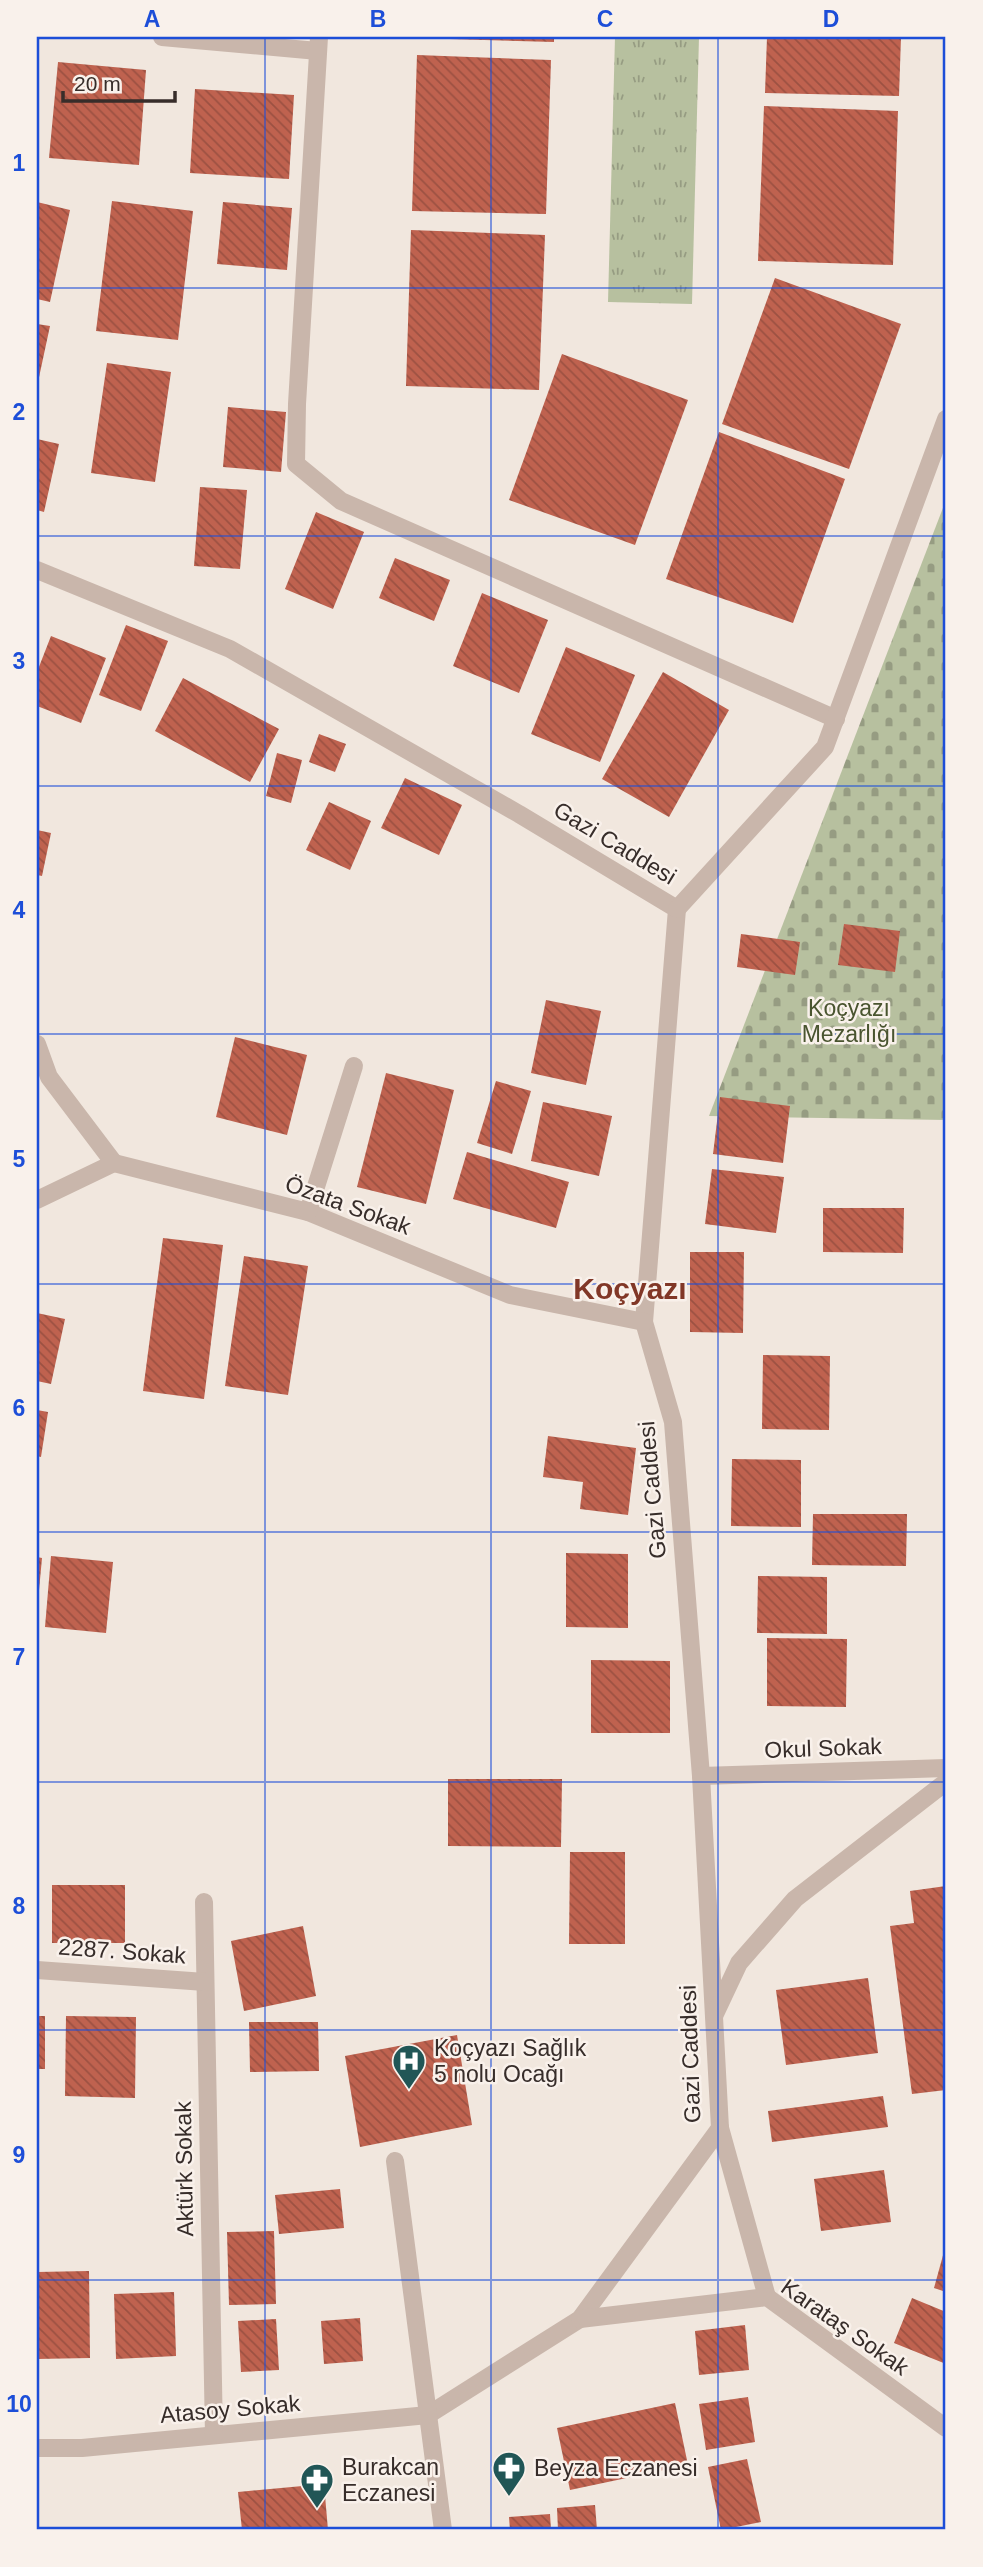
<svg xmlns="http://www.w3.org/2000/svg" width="983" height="2567" font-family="Arial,sans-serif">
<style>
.cemetery{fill:url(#cemetery-stones)}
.park{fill:url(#park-tufts)}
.building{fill:url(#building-back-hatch)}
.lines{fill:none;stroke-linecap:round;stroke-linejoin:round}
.minor{stroke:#c9b6ab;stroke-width:18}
.grid{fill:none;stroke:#1d4ed8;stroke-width:2;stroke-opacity:0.55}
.labels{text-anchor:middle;stroke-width:5;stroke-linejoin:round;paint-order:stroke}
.street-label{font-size:23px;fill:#372d2a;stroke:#f9f1eb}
.park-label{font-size:23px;fill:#49542f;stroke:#f9f1eb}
.poi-label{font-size:23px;fill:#372d2a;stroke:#f9f1eb;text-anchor:start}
.district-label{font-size:30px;font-weight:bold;fill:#813727;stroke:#f9f1eb}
.neatline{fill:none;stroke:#1d4ed8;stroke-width:2.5}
.grid-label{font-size:23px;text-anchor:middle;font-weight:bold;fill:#1d4ed8}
</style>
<defs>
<pattern id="cemetery-stones" width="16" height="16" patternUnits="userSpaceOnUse" patternTransform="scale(1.75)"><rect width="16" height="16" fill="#b7c09f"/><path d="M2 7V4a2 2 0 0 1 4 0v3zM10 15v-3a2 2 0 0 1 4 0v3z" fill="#969c82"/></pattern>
<pattern id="park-tufts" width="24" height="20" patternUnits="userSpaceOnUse" patternTransform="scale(1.75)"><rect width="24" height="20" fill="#b7c09f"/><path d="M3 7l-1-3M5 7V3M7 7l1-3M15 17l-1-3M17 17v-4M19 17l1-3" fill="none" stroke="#969c82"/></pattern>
<pattern id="building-back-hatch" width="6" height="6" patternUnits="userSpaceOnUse" patternTransform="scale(1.75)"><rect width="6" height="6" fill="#bf624f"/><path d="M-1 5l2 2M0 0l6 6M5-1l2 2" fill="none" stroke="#9c5142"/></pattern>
</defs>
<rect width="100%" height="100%" fill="#f1e7de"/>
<path class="cemetery" d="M 946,500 L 946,1120 L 709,1116 Z"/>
<path class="park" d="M 615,37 L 699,37 L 692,304 L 608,302 Z"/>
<g class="building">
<path d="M 449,37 L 554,37 L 554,42 L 449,39 Z"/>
<path d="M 767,37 L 901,37 L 899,96 L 765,93 Z"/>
<path d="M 417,55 L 551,60 L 546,214 L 412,211 Z"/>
<path d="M 58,62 L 146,70 L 139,165 L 49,158 Z"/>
<path d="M 195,89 L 294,95 L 289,179 L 190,173 Z"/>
<path d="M 764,106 L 898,111 L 893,265 L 758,261 Z"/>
<path d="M 112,201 L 193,211 L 178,340 L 96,331 Z"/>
<path d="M 37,202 L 70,210 L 50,302 L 37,299 Z"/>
<path d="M 223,202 L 292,208 L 287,270 L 217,264 Z"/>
<path d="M 411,230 L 545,235 L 539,390 L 406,386 Z"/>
<path d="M 775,278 L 901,324 L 849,469 L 722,424 Z"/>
<path d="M 37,324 L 50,326 L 38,382 L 37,381 Z"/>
<path d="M 562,354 L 688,400 L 635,545 L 509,500 Z"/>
<path d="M 107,363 L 171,372 L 155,482 L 91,473 Z"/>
<path d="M 228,407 L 286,412 L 281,472 L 223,467 Z"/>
<path d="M 719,432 L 845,479 L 793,623 L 666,579 Z"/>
<path d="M 37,439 L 59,444 L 44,512 L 37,510 Z"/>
<path d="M 200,487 L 247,490 L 240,569 L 194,566 Z"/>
<path d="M 316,512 L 364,532 L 333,609 L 285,589 Z"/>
<path d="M 395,558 L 450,580 L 434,621 L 379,598 Z"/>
<path d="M 482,593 L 548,620 L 519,693 L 453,666 Z"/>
<path d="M 126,625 L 168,641 L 141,711 L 99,695 Z"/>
<path d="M 51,636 L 106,658 L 81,723 L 37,706 L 37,672 Z"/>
<path d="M 566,647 L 635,675 L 600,762 L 531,734 Z"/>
<path d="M 663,672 L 729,710 L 669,817 L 602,779 Z"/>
<path d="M 183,678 L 279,729 L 250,782 L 155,731 Z"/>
<path d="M 319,734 L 346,744 L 335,772 L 309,762 Z"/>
<path d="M 277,753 L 302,760 L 291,803 L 266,796 Z"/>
<path d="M 405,778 L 462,805 L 439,855 L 381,828 Z"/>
<path d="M 329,802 L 371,821 L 350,870 L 306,850 Z"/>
<path d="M 37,830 L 51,833 L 42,876 L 37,875 Z"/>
<path d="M 844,924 L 900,931 L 895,972 L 838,965 Z"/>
<path d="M 741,934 L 800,942 L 795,975 L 737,967 Z"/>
<path d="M 546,1000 L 601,1011 L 586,1085 L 531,1073 Z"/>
<path d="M 235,1037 L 307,1055 L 287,1135 L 216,1117 Z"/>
<path d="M 386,1073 L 454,1090 L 426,1204 L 357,1187 Z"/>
<path d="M 496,1081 L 531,1091 L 512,1154 L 477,1143 Z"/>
<path d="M 720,1097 L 790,1106 L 783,1163 L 713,1154 Z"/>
<path d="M 543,1102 L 612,1116 L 599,1176 L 531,1161 Z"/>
<path d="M 467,1152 L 569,1182 L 556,1228 L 453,1199 Z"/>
<path d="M 712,1169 L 784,1177 L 776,1233 L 705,1224 Z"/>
<path d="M 823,1208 L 904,1208 L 903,1253 L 823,1252 Z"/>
<path d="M 163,1238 L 223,1245 L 204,1399 L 143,1391 Z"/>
<path d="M 690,1252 L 744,1252 L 743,1333 L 690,1332 Z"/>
<path d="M 244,1256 L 308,1266 L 288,1395 L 225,1386 Z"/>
<path d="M 37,1313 L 65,1319 L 51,1384 L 37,1381 Z"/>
<path d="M 763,1355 L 830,1356 L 829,1430 L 762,1429 Z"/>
<path d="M 37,1410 L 48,1412 L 41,1457 L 37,1456 Z"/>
<path d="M 548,1436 L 636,1448 L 628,1515 L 580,1509 L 583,1482 L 543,1477 Z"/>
<path d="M 732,1459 L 801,1460 L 801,1527 L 731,1526 Z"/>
<path d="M 813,1514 L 907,1514 L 906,1566 L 812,1565 Z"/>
<path d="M 566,1553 L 628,1554 L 628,1628 L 566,1627 Z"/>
<path d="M 51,1556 L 113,1562 L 106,1633 L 45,1627 Z"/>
<path d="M 37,1557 L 42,1558 L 39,1590 L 37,1590 Z"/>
<path d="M 758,1576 L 827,1577 L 827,1634 L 757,1633 Z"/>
<path d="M 767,1638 L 847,1639 L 846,1707 L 767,1706 Z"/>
<path d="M 591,1660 L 670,1661 L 670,1733 L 591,1733 Z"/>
<path d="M 448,1779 L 562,1779 L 561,1847 L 448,1846 Z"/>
<path d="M 570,1852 L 625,1852 L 625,1944 L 569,1944 Z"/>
<rect x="52" y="1885" width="73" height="58"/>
<path d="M 946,1886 L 946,2090 L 912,2094 L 890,1926 L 914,1923 L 910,1891 Z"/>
<path d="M 303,1926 L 316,1996 L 244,2011 L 231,1941 Z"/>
<path d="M 868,1978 L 878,2053 L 786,2065 L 776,1990 Z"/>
<rect x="37" y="2016" width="8" height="53"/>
<path d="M 66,2016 L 136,2017 L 135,2098 L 65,2096 Z"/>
<path d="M 249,2022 L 318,2022 L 319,2071 L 250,2072 Z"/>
<path d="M 457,2035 L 472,2125 L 360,2147 L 345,2056 Z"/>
<path d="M 883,2096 L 888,2127 L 772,2142 L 768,2111 Z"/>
<path d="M 884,2170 L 891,2222 L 821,2231 L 814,2179 Z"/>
<path d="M 340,2189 L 344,2228 L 279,2234 L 275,2195 Z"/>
<path d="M 274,2231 L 276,2304 L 229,2305 L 227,2232 Z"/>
<path d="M 945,2248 L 946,2248 L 946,2292 L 934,2288 Z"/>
<path d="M 89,2271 L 90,2358 L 37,2359 L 37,2272 Z"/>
<path d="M 174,2292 L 176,2356 L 116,2359 L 114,2294 Z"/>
<path d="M 912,2298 L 946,2312 L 946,2364 L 894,2343 Z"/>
<path d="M 360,2318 L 363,2361 L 324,2364 L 321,2321 Z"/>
<path d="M 276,2319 L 279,2370 L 241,2372 L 238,2321 Z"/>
<path d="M 745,2325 L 749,2370 L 699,2375 L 695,2331 Z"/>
<path d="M 748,2397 L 755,2442 L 706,2450 L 699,2404 Z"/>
<path d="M 675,2403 L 688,2465 L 570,2490 L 557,2428 Z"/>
<path d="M 747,2459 L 761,2522 L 721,2530 L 708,2467 Z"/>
<path d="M 324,2484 L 328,2530 L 242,2530 L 238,2492 Z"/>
<path d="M 595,2505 L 597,2530 L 558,2530 L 557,2508 Z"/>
<path d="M 550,2514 L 551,2530 L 510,2530 L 509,2517 Z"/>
</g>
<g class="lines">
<g class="minor">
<path d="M 162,37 L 318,51"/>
<path d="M 319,37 L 297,404 L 296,464 L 341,501 L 836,719"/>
<path d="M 37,570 L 230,649 L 519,814 L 677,909 L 644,1322 L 673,1422 L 701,1776 L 720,2128 L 580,2319 L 428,2415 L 82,2448 L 37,2448"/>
<path d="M 677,909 L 825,747 L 946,419"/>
<path d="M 37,1044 L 49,1077 L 114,1163"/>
<path d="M 37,1200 L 114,1163 L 308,1212 L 510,1295 L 644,1322"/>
<path d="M 308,1212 L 354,1066"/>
<path d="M 701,1776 L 946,1768"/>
<path d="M 204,1902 L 214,2435"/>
<path d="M 37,1970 L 205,1982"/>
<path d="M 715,2014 L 739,1963 L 795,1899 L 946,1782"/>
<path d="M 720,2128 L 767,2297"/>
<path d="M 395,2161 L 443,2530"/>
<path d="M 580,2319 L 767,2297 L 946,2428"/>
</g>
</g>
<path class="grid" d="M 265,37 L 265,2530M 491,37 L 491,2530M 718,37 L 718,2530M 37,288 L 946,288M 37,536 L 946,536M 37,786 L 946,786M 37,1034 L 946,1034M 37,1284 L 946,1284M 37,1532 L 946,1532M 37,1782 L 946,1782M 37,2030 L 946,2030M 37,2280 L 946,2280"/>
<defs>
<symbol id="hospital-pin" viewBox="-11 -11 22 30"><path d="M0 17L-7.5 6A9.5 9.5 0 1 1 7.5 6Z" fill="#215656" stroke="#f9f1eb"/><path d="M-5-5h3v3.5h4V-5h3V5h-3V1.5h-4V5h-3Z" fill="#fff"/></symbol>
<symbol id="pharmacy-pin" viewBox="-11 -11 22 30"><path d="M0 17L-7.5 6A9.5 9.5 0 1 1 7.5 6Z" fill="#215656" stroke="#f9f1eb"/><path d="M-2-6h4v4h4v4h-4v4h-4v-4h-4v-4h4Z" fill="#fff"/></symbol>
</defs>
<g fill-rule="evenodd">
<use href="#hospital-pin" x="390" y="2042" width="38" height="52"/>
<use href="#pharmacy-pin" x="490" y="2449" width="38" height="52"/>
<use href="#pharmacy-pin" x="298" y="2461" width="38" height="52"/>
</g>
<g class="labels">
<g class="street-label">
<text transform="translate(615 843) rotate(31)" y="8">Gazi Caddesi</text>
<text transform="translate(348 1205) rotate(20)" y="8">Özata Sokak</text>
<text transform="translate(652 1490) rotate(-95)" y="8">Gazi Caddesi</text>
<text transform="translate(823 1748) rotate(-2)" y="8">Okul Sokak</text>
<text transform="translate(122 1951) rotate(4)" y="8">2287. Sokak</text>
<text transform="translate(690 2054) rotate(-92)" y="8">Gazi Caddesi</text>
<text transform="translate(184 2169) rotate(-91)" y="8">Aktürk Sokak</text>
<text transform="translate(845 2327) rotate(35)" y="8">Karataş Sokak</text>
<text transform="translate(230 2409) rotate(-5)" y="8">Atasoy Sokak</text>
</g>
<g class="park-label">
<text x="849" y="1016">Koçyazı<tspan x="849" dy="26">Mezarlığı</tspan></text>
</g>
<g class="poi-label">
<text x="434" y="2056">Koçyazı Sağlık<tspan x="434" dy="26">5 nolu Ocağı</tspan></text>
<text x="342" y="2475">Burakcan<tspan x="342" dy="26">Eczanesi</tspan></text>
<text x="534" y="2476">Beyza Eczanesi</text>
</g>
<g class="district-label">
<text x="630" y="1299">Koçyazı</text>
</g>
</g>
<rect width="983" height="2567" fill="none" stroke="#f9f1eb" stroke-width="77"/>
<path d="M63 91v10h112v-10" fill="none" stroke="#372d2a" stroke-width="3.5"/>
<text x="74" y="91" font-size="21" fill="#372d2a" stroke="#f9f1eb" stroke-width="5" paint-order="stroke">20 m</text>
<rect x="38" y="38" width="906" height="2490" class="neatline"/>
<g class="grid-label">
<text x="152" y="27">A</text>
<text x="378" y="27">B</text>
<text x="605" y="27">C</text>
<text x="831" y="27">D</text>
<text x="19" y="171">1</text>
<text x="19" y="420">2</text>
<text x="19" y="669">3</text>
<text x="19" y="918">4</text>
<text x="19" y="1167">5</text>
<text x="19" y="1416">6</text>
<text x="19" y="1665">7</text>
<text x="19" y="1914">8</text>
<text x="19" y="2163">9</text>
<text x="19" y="2412">10</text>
</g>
</svg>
